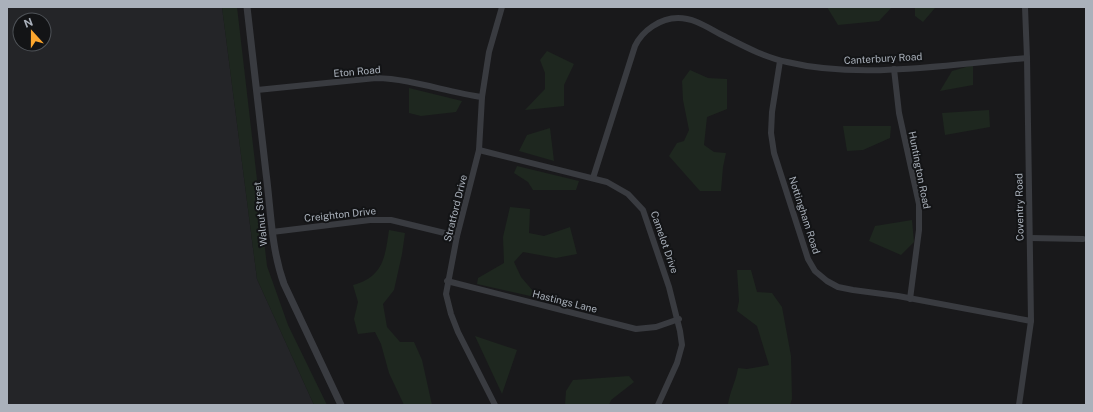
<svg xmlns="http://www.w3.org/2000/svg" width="1093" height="412" font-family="'Public Sans',sans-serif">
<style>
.built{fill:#242528;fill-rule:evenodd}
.green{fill:#1e271f}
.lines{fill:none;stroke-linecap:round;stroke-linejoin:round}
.minor{stroke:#393b40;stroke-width:6}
.tertiary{stroke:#393b40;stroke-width:7}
.labels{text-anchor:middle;stroke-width:4;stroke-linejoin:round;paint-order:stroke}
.street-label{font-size:10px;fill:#aab1bb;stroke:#131416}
</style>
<rect width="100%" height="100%" fill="#19191b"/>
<path class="built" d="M 7,7 L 222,7 L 257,279 L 314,405 L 7,405 ZM 20,20 L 44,20 L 44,44 L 20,44 Z"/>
<g class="green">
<path d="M 222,7 L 237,7 L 267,266 L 288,325 L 327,405 L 314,405 L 257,279 Z"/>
<path d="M 827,7 L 892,7 L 879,21 L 838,25 Z"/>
<path d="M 915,7 L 942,7 L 935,8 L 923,22 L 915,16 Z"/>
<path d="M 547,51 L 574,64 L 564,85 L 564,106 L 525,110 L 545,89 L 545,73 L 540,60 Z"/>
<path d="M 973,65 L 973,85 L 940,91 L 952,71 Z"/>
<path d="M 690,70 L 708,78 L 727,79 L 727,109 L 707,117 L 704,145 L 714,152 L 726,153 L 723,167 L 721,191 L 700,191 L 669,156 L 677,143 L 684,141 L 689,130 L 683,100 L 682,81 Z"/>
<path d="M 409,88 L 462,101 L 456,112 L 421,116 L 409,113 Z"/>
<path d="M 989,110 L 990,127 L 945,135 L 942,113 Z"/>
<path d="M 843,126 L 891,126 L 890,138 L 863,150 L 847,151 Z"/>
<path d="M 550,128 L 554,161 L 519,151 L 527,135 Z"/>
<path d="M 517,166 L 579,181 L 576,190 L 533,190 L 528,182 L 514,173 Z"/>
<path d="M 510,207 L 530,209 L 529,233 L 544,236 L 570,227 L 577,254 L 556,258 L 523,252 L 514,262 L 521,277 L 539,298 L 477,284 L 478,278 L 504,263 L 503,237 Z"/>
<path d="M 912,220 L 914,242 L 901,255 L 869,241 L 875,226 Z"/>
<path d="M 389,230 L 405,233 L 402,254 L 394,290 L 383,304 L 387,327 L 400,342 L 414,342 L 422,360 L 432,405 L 404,405 L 389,373 L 381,344 L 375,332 L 358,334 L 354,319 L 358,302 L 353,285 C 383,277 385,258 389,230 Z"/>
<path d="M 737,270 L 751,270 L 757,292 L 772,293 L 782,307 L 791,356 L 792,399 L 790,405 L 728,404 C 730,391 736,381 738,368 L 747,369 L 769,365 L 757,326 L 737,311 L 739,301 Z"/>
<path d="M 475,336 L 517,350 L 502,394 Z"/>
<path d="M 629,376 L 634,382 L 611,400 L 609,405 L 565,405 L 566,391 L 573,380 Z"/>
</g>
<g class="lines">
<g class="minor">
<path d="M 780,61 L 772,112 L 771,133 L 774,153 L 808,259 L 815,271 L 827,281 L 838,287 L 853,290 L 898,296 L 1031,321"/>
<path d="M 894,69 L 899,113 L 919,204 L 919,230 L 910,299"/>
<path d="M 257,90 L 376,78 C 412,79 446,92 482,97"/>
<path d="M 479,150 L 607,182 L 628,194 L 643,210 L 669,287 L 680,331 L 682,345 L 677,363 L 658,405"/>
<path d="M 593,178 L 635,46 C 642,31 660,18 678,18 C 694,18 707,27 720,34 C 742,45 763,57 787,62 C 862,80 950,64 1027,58"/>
<path d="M 272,232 L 370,220 L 391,220 L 457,236"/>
<path d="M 1030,238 L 1083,239"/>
<path d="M 447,281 L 636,329 L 656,327 L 679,319"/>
<path d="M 495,405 L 458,332 L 451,314 L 446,294 L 457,236 L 479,150 L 482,97 L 489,52 L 502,7"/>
<path d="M 1019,405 L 1031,321 L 1027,58 L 1025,7"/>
</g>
<path class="tertiary" d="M 247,7 C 253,63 260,118 266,173 C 271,211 271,248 284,284 L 341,405"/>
</g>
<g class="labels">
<g class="street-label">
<text transform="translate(883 58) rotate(-3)" y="4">Canterbury Road</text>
<text transform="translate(357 71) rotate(-5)" y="4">Eton Road</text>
<text transform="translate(920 170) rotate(79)" y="4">Huntington Road</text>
<text transform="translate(1019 207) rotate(-91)" y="4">Coventry Road</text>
<text transform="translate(455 208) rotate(-76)" y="4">Stratford Drive</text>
<text transform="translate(260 214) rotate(-96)" y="4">Walnut Street</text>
<text transform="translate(340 214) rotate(-6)" y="4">Creighton Drive</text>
<text transform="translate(805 215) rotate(72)" y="4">Nottingham Road</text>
<text transform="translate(665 242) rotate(71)" y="4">Camelot Drive</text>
<text transform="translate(565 301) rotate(14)" y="4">Hastings Lane</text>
</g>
</g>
<rect width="1093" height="412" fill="none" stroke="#aab1bb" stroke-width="16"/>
<g transform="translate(32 32) rotate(339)"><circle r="19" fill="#131416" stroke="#4f5358"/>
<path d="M0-3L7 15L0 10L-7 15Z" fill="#fda72e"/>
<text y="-6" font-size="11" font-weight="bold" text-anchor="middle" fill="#aab1bb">N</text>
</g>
</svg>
